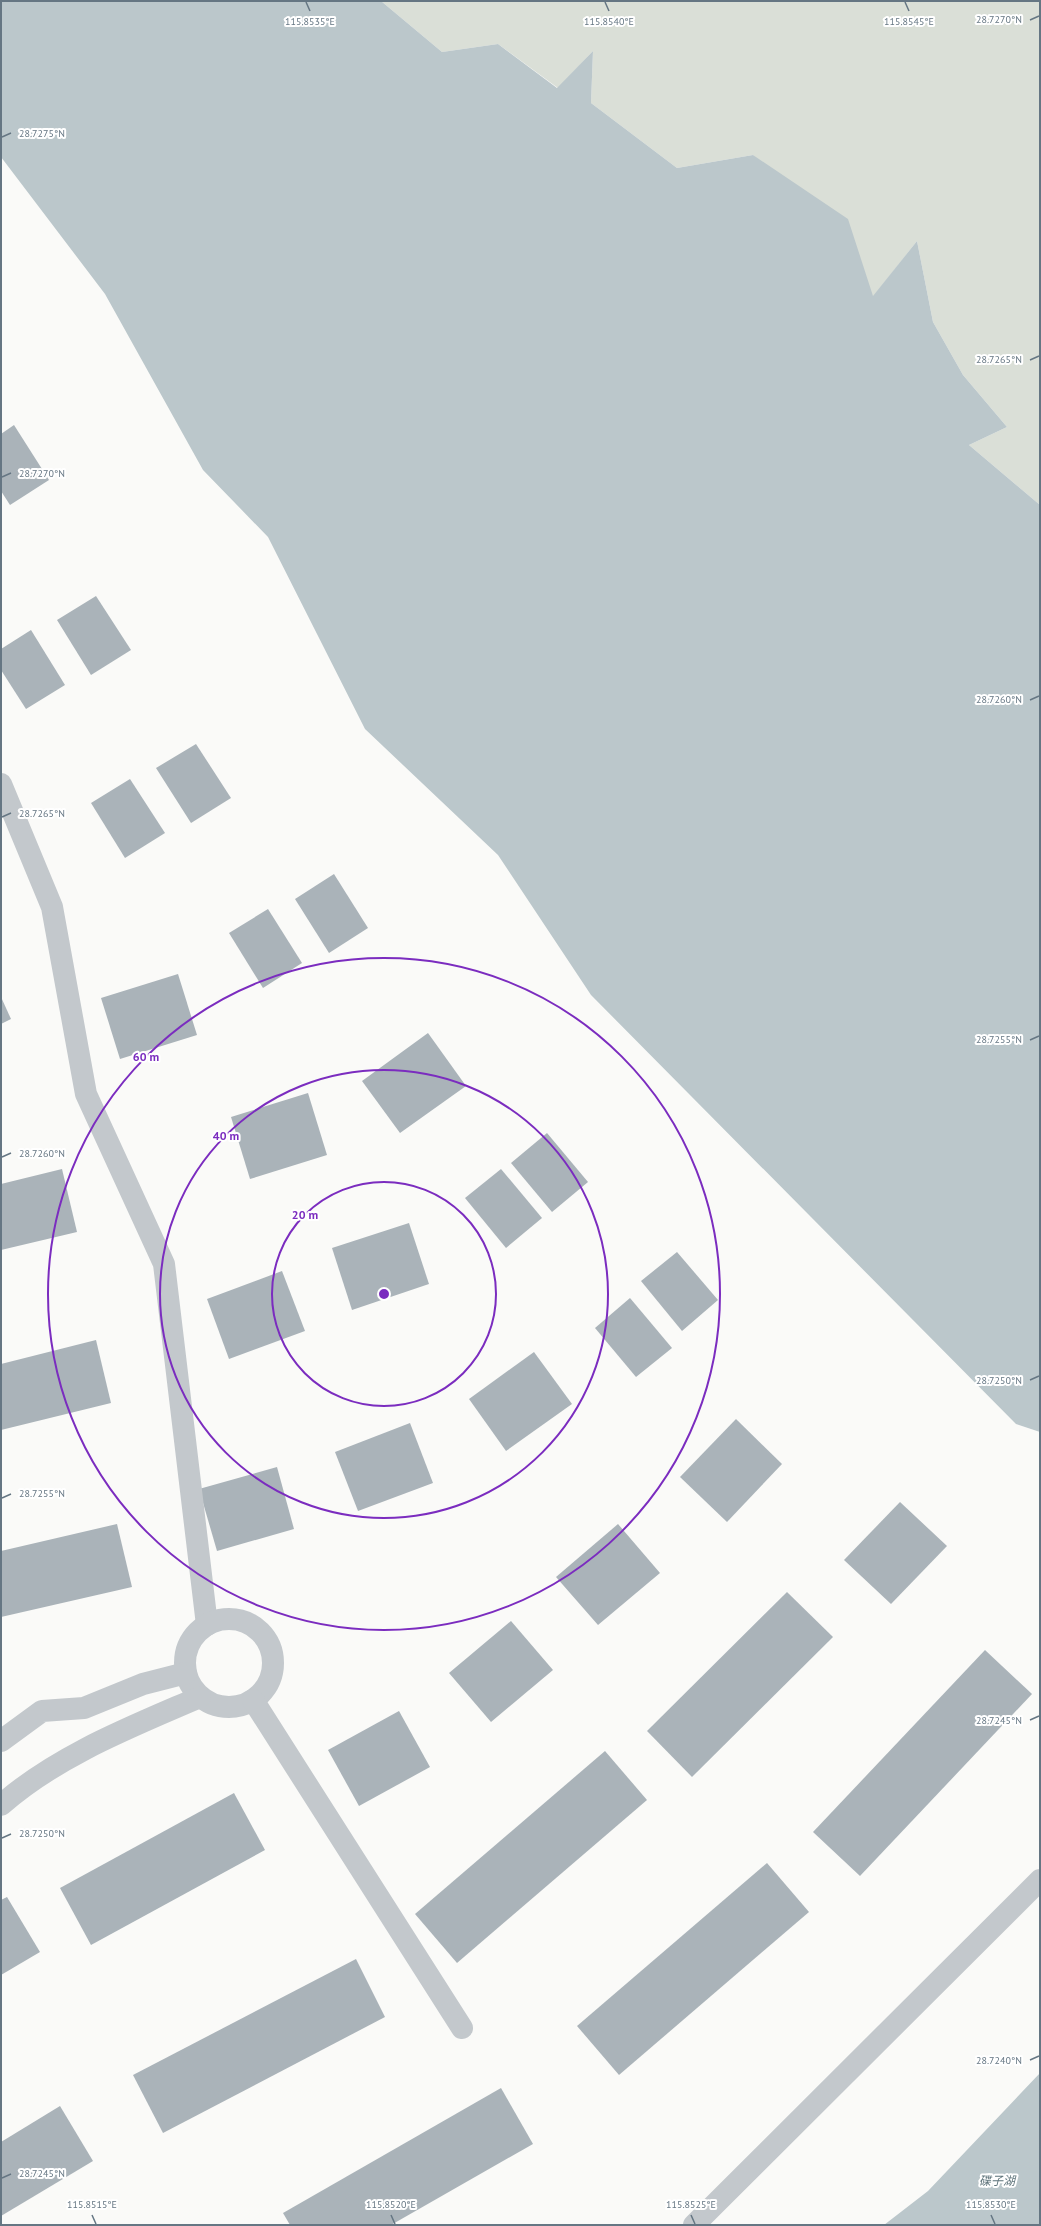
<svg xmlns="http://www.w3.org/2000/svg" width="1041" height="2226" font-family="'PT Sans','Noto Sans SC',sans-serif">
<style>
.green{fill:#dadfd7}
.water{fill:#bbc7cb}
.building{fill:#aab3b9}
.lines{fill:none;stroke-linecap:round;stroke-linejoin:round}
.service{stroke:#c3c8cc;stroke-width:22}
.ticks{fill:none;stroke:#657683;stroke-width:1.5}
.ring{fill:none;stroke:#7b2cbf;stroke-width:2}
.labels{text-anchor:middle;stroke-width:4;stroke-linejoin:round;paint-order:stroke}
.water-label{font-size:12px;font-style:italic;fill:#60757c;stroke:#fff}
.ticks-label{font-size:10px;text-anchor:middle;fill:#657683;stroke:#fff;stroke-width:4;stroke-linejoin:round;paint-order:stroke}
.centre{fill:#7b2cbf;stroke:#fff;stroke-width:2}
.ring-label{font-size:12px;text-anchor:middle;font-weight:bold;fill:#7b2cbf;stroke:#fff;stroke-width:4;stroke-linejoin:round;paint-order:stroke}
</style>
<rect width="100%" height="100%" fill="#fafaf8"/>
<path class="green" d="M 381,1 L 1040,1 L 1040,505 L 969,445 L 1007,427 L 963,375 L 933,322 L 917,241 L 873,297 L 753,155 L 677,168 L 591,103 L 593,51 L 558,88 L 498,44 L 442,52 Z"/>
<g class="water">
<path d="M 1,1 L 381,1 L 442,52 L 498,44 L 557,88 L 593,51 L 591,103 L 677,168 L 753,155 L 848,219 L 873,296 L 917,241 L 933,322 L 963,375 L 1007,427 L 969,445 L 1040,505 L 1040,1432 L 1016,1424 L 591,995 L 498,855 L 365,729 L 268,537 L 203,470 L 105,294 L 1,157 Z"/>
<path d="M 1040,2073 L 1040,2225 L 884,2225 L 928,2191 Z"/>
</g>
<g class="building">
<path d="M 14,425 L 49,480 L 10,505 L 1,491 L 1,434 Z"/>
<path d="M 96,596 L 131,650 L 91,675 L 57,620 Z"/>
<path d="M 31,630 L 65,685 L 26,709 L 1,670 L 1,649 Z"/>
<path d="M 196,744 L 231,798 L 191,823 L 156,768 Z"/>
<path d="M 130,779 L 165,833 L 125,858 L 91,803 Z"/>
<path d="M 334,874 L 368,928 L 329,953 L 295,899 Z"/>
<path d="M 268,909 L 302,963 L 263,988 L 229,933 Z"/>
<path d="M 178,974 L 197,1035 L 120,1059 L 101,998 Z"/>
<path d="M 1,997 L 11,1019 L 1,1024 Z"/>
<path d="M 428,1033 L 466,1086 L 400,1133 L 362,1081 Z"/>
<path d="M 308,1093 L 327,1155 L 250,1179 L 231,1117 Z"/>
<path d="M 547,1133 L 588,1182 L 552,1212 L 511,1163 Z"/>
<path d="M 62,1169 L 77,1232 L 1,1250 L 1,1184 Z"/>
<path d="M 501,1169 L 542,1218 L 506,1248 L 465,1198 Z"/>
<path d="M 409,1223 L 429,1284 L 352,1310 L 332,1248 Z"/>
<path d="M 677,1252 L 718,1300 L 682,1331 L 641,1281 Z"/>
<path d="M 282,1271 L 305,1331 L 229,1359 L 207,1299 Z"/>
<path d="M 630,1298 L 672,1348 L 636,1377 L 595,1328 Z"/>
<path d="M 96,1340 L 111,1403 L 1,1430 L 1,1364 Z"/>
<path d="M 534,1352 L 572,1404 L 506,1451 L 469,1399 Z"/>
<path d="M 736,1419 L 782,1464 L 727,1522 L 680,1477 Z"/>
<path d="M 410,1423 L 433,1483 L 358,1511 L 335,1452 Z"/>
<path d="M 277,1467 L 294,1529 L 217,1551 L 199,1489 Z"/>
<path d="M 900,1502 L 947,1546 L 891,1604 L 844,1560 Z"/>
<path d="M 117,1524 L 132,1587 L 1,1617 L 1,1551 Z"/>
<path d="M 618,1524 L 660,1573 L 598,1625 L 556,1577 Z"/>
<path d="M 787,1592 L 833,1637 L 692,1777 L 647,1731 Z"/>
<path d="M 511,1621 L 553,1670 L 491,1722 L 449,1673 Z"/>
<path d="M 985,1650 L 1032,1694 L 860,1876 L 813,1832 Z"/>
<path d="M 399,1711 L 430,1767 L 359,1806 L 328,1750 Z"/>
<path d="M 605,1751 L 647,1800 L 457,1963 L 415,1914 Z"/>
<path d="M 234,1793 L 265,1850 L 91,1945 L 60,1888 Z"/>
<path d="M 767,1863 L 809,1912 L 619,2075 L 577,2026 Z"/>
<path d="M 7,1897 L 40,1952 L 1,1975 L 1,1900 Z"/>
<path d="M 356,1959 L 385,2017 L 163,2133 L 133,2075 Z"/>
<path d="M 501,2088 L 533,2144 L 391,2225 L 290,2225 L 283,2213 Z"/>
<path d="M 60,2106 L 93,2161 L 1,2216 L 1,2142 Z"/>
</g>
<g class="lines">
<g class="service">
<path d="M 1,784 L 52,907 L 86,1094 L 164,1264 L 207,1625"/>
<circle cx="229" cy="1663" r="44"/>
<path d="M 253,1700 L 462,2028"/>
<path d="M 1,1741 L 42,1711 L 84,1708 L 143,1684 L 186,1673"/>
<path d="M 1,1805 C 58,1755 131,1727 200,1697"/>
<path d="M 694,2225 L 1040,1880"/>
</g>
</g>
<path class="ticks" d="M 306,2 L 310,11M 605,2 L 609,11M 905,2 L 909,11M 1030,20 L 1039,16M 2,137 L 11,133M 1030,360 L 1039,356M 2,477 L 11,473M 1030,700 L 1039,696M 2,817 L 11,813M 1030,1040 L 1039,1036M 2,1157 L 11,1153M 1030,1380 L 1039,1376M 2,1498 L 11,1494M 1030,1720 L 1039,1716M 2,1838 L 11,1834M 1030,2060 L 1039,2056M 2,2178 L 11,2174M 92,2215 L 96,2224M 391,2215 L 395,2224M 691,2215 L 695,2224M 991,2215 L 995,2224"/>
<g class="ring">
<circle cx="384" cy="1294" r="112"/>
<circle cx="384" cy="1294" r="224"/>
<circle cx="384" cy="1294" r="336"/>
</g>
<g class="labels">
<g class="water-label">
<text x="997" y="2185">碟子湖</text>
</g>
</g>
<g class="ticks-label">
<text x="999" y="23">28.7270°N</text>
<text x="310" y="25">115.8535°E</text>
<text x="909" y="25">115.8545°E</text>
<text x="609" y="25">115.8540°E</text>
<text x="42" y="137">28.7275°N</text>
<text x="999" y="363">28.7265°N</text>
<text x="42" y="477">28.7270°N</text>
<text x="999" y="703">28.7260°N</text>
<text x="42" y="817">28.7265°N</text>
<text x="999" y="1043">28.7255°N</text>
<text x="42" y="1157">28.7260°N</text>
<text x="999" y="1384">28.7250°N</text>
<text x="42" y="1497">28.7255°N</text>
<text x="999" y="1724">28.7245°N</text>
<text x="42" y="1837">28.7250°N</text>
<text x="999" y="2064">28.7240°N</text>
<text x="42" y="2177">28.7245°N</text>
<text x="92" y="2208">115.8515°E</text>
<text x="391" y="2208">115.8520°E</text>
<text x="691" y="2208">115.8525°E</text>
<text x="991" y="2208">115.8530°E</text>
</g>
<circle cx="384" cy="1294" r="6" class="centre"/>
<g class="ring-label">
<text x="146" y="1061">60 m</text>
<text x="226" y="1140">40 m</text>
<text x="305" y="1219">20 m</text>
</g>
<rect width="1041" height="2226" fill="none" stroke="#657683" stroke-width="4"/>
</svg>
